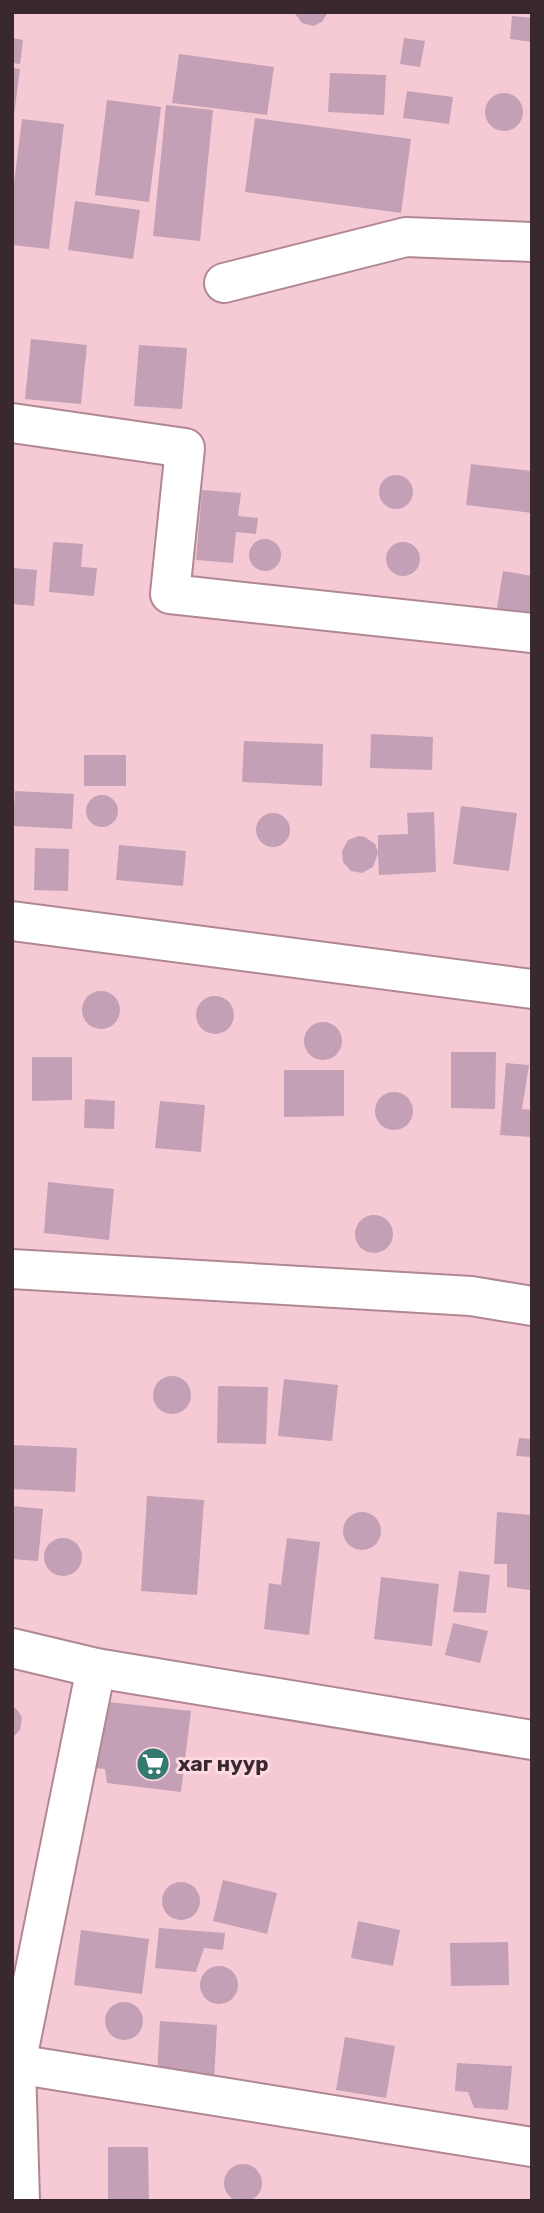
<svg xmlns="http://www.w3.org/2000/svg" width="544" height="2213" font-family="Rubik,sans-serif">
<style>
.building{fill:#c3a0b5}
.lines{fill:none;stroke-linecap:round;stroke-linejoin:round}
.minor-casing{stroke:#b08792;stroke-width:42}
.minor{stroke:#fff;stroke-width:38}
.labels{text-anchor:middle;stroke-width:6;stroke-linejoin:round;paint-order:stroke}
.poi-label{font-size:21px;font-weight:bold;fill:#39282d;stroke:#fdd9e2;text-anchor:start}
</style>
<rect width="100%" height="100%" fill="#f5cad5"/>
<g class="building">
<path d="M 294,12 L 328,12 L 322,22 L 313,26 L 302,23 Z"/>
<path d="M 512,16 L 532,18 L 532,42 L 510,39 Z"/>
<path d="M 12,38 L 23,40 L 20,64 L 12,63 Z"/>
<path d="M 404,38 L 425,41 L 420,67 L 400,64 Z"/>
<path d="M 179,54 L 274,67 L 267,115 L 172,103 Z"/>
<path d="M 12,68 L 20,69 L 14,115 L 12,115 Z"/>
<path d="M 330,73 L 386,75 L 384,115 L 328,112 Z"/>
<path d="M 407,91 L 453,97 L 449,124 L 403,118 Z"/>
<circle cx="504" cy="112" r="19"/>
<path d="M 107,100 L 161,107 L 149,202 L 95,195 Z"/>
<path d="M 166,105 L 213,110 L 200,241 L 153,236 Z"/>
<path d="M 255,118 L 411,139 L 401,213 L 245,192 Z"/>
<path d="M 22,119 L 64,124 L 49,249 L 12,245 L 12,199 Z"/>
<path d="M 75,201 L 140,210 L 133,259 L 68,250 Z"/>
<path d="M 31,339 L 87,345 L 81,404 L 25,399 Z"/>
<path d="M 139,345 L 187,348 L 182,409 L 134,406 Z"/>
<path d="M 471,464 L 532,471 L 532,513 L 466,505 Z"/>
<circle cx="396" cy="492" r="17"/>
<path d="M 202,490 L 241,493 L 238,516 L 258,518 L 256,534 L 236,532 L 233,563 L 196,560 Z"/>
<circle cx="265" cy="555" r="16"/>
<circle cx="403" cy="559" r="17"/>
<path d="M 53,542 L 83,544 L 81,567 L 97,568 L 94,596 L 49,592 Z"/>
<path d="M 12,568 L 37,570 L 34,606 L 12,604 Z"/>
<path d="M 503,571 L 532,576 L 532,614 L 497,608 Z"/>
<path d="M 371,734 L 433,737 L 432,770 L 370,768 Z"/>
<path d="M 244,741 L 323,744 L 322,786 L 242,782 Z"/>
<rect x="84" y="755" width="42" height="31"/>
<path d="M 15,791 L 74,794 L 72,829 L 13,826 Z"/>
<circle cx="102" cy="811" r="16"/>
<path d="M 461,806 L 517,813 L 509,871 L 453,864 Z"/>
<path d="M 434,812 L 436,872 L 379,875 L 378,853 L 373,867 L 362,873 L 351,871 L 343,862 L 342,851 L 348,840 L 359,836 L 365,837 L 375,844 L 378,852 L 378,835 L 408,834 L 407,813 Z"/>
<circle cx="273" cy="830" r="17"/>
<path d="M 119,845 L 186,851 L 183,886 L 116,880 Z"/>
<path d="M 35,848 L 69,849 L 68,891 L 34,890 Z"/>
<circle cx="101" cy="1010" r="19"/>
<circle cx="215" cy="1015" r="19"/>
<circle cx="323" cy="1041" r="19"/>
<path d="M 451,1052 L 496,1052 L 495,1109 L 451,1108 Z"/>
<path d="M 32,1057 L 72,1057 L 72,1100 L 32,1101 Z"/>
<path d="M 506,1063 L 529,1065 L 522,1109 L 532,1110 L 532,1137 L 500,1135 Z"/>
<path d="M 284,1070 L 344,1070 L 344,1116 L 284,1117 Z"/>
<circle cx="394" cy="1111" r="19"/>
<path d="M 85,1099 L 115,1101 L 114,1129 L 84,1128 Z"/>
<path d="M 160,1101 L 205,1105 L 201,1152 L 155,1148 Z"/>
<path d="M 48,1182 L 114,1189 L 109,1240 L 44,1233 Z"/>
<circle cx="374" cy="1234" r="19"/>
<circle cx="172" cy="1395" r="19"/>
<path d="M 284,1379 L 338,1385 L 332,1441 L 278,1436 Z"/>
<path d="M 218,1386 L 268,1387 L 266,1444 L 217,1443 Z"/>
<path d="M 519,1438 L 532,1439 L 532,1457 L 516,1456 Z"/>
<path d="M 14,1445 L 77,1448 L 75,1492 L 12,1489 Z"/>
<path d="M 147,1496 L 204,1500 L 197,1595 L 141,1591 Z"/>
<path d="M 12,1506 L 43,1509 L 38,1561 L 12,1559 Z"/>
<path d="M 497,1512 L 532,1515 L 532,1585 L 530,1590 L 507,1587 L 507,1564 L 494,1564 Z"/>
<circle cx="362" cy="1531" r="19"/>
<path d="M 287,1538 L 320,1542 L 309,1635 L 264,1629 L 269,1583 L 281,1585 Z"/>
<circle cx="63" cy="1557" r="19"/>
<path d="M 459,1571 L 490,1575 L 486,1613 L 453,1612 Z"/>
<path d="M 381,1577 L 439,1584 L 432,1646 L 374,1639 Z"/>
<path d="M 453,1623 L 488,1631 L 480,1663 L 445,1655 Z"/>
<path d="M 109,1702 L 191,1711 L 181,1792 L 107,1783 L 105,1769 L 85,1767 L 91,1717 L 107,1718 Z"/>
<path d="M 12,1705 L 19,1712 L 22,1718 L 20,1730 L 12,1738 Z"/>
<path d="M 223,1880 L 277,1893 L 267,1934 L 213,1921 Z"/>
<circle cx="181" cy="1901" r="19"/>
<path d="M 358,1921 L 400,1930 L 393,1966 L 351,1958 Z"/>
<path d="M 159,1928 L 225,1933 L 223,1950 L 204,1948 L 196,1972 L 155,1968 Z"/>
<path d="M 81,1930 L 149,1939 L 142,1994 L 74,1985 Z"/>
<path d="M 508,1942 L 509,1985 L 451,1986 L 450,1943 Z"/>
<circle cx="219" cy="1985" r="19"/>
<circle cx="124" cy="2021" r="19"/>
<path d="M 160,2021 L 217,2025 L 214,2080 L 157,2076 Z"/>
<path d="M 345,2037 L 395,2046 L 386,2098 L 336,2090 Z"/>
<path d="M 457,2063 L 512,2066 L 508,2110 L 474,2108 L 468,2092 L 455,2091 Z"/>
<path d="M 108,2147 L 148,2147 L 149,2201 L 108,2201 Z"/>
<circle cx="243" cy="2183" r="19"/>
</g>
<g class="lines">
<defs>
<g id="minor">
<path d="M 224,283 L 406,237 L 532,242"/>
<path d="M 12,423 L 185,448 L 170,594 L 532,633"/>
<path d="M 12,921 L 532,989"/>
<path d="M 12,1269 L 471,1296 L 532,1306"/>
<path d="M 12,1648 L 96,1668 L 532,1740"/>
<path d="M 16,2064 L 532,2147"/>
<path d="M 20,2201 L 16,2064 L 96,1668"/>
</g>
</defs>
<use href="#minor" class="minor-casing"/>
<use href="#minor" class="minor"/>
</g>
<defs>
<symbol id="supermarket-disc" viewBox="-11 -11 22 22"><circle r="9.5" fill="#357a6f" stroke="#fdd9e2"/><path d="M-6-5.5h2.5l.6 2H6L4.5 2H-2.5L-4.4-4H-6ZM-1.5 3.2a1.3 1.3 0 1 0 .1 0ZM3 3.2a1.3 1.3 0 1 0 .1 0Z" fill="#fff"/></symbol>
</defs>
<g fill-rule="evenodd">
<use href="#supermarket-disc" x="134" y="1745" width="38" height="38"/>
</g>
<g class="labels">
<g class="poi-label">
<text x="178" y="1771">хаг нуур</text>
</g>
</g>
<rect width="544" height="2213" fill="none" stroke="#39282d" stroke-width="28"/>
</svg>
